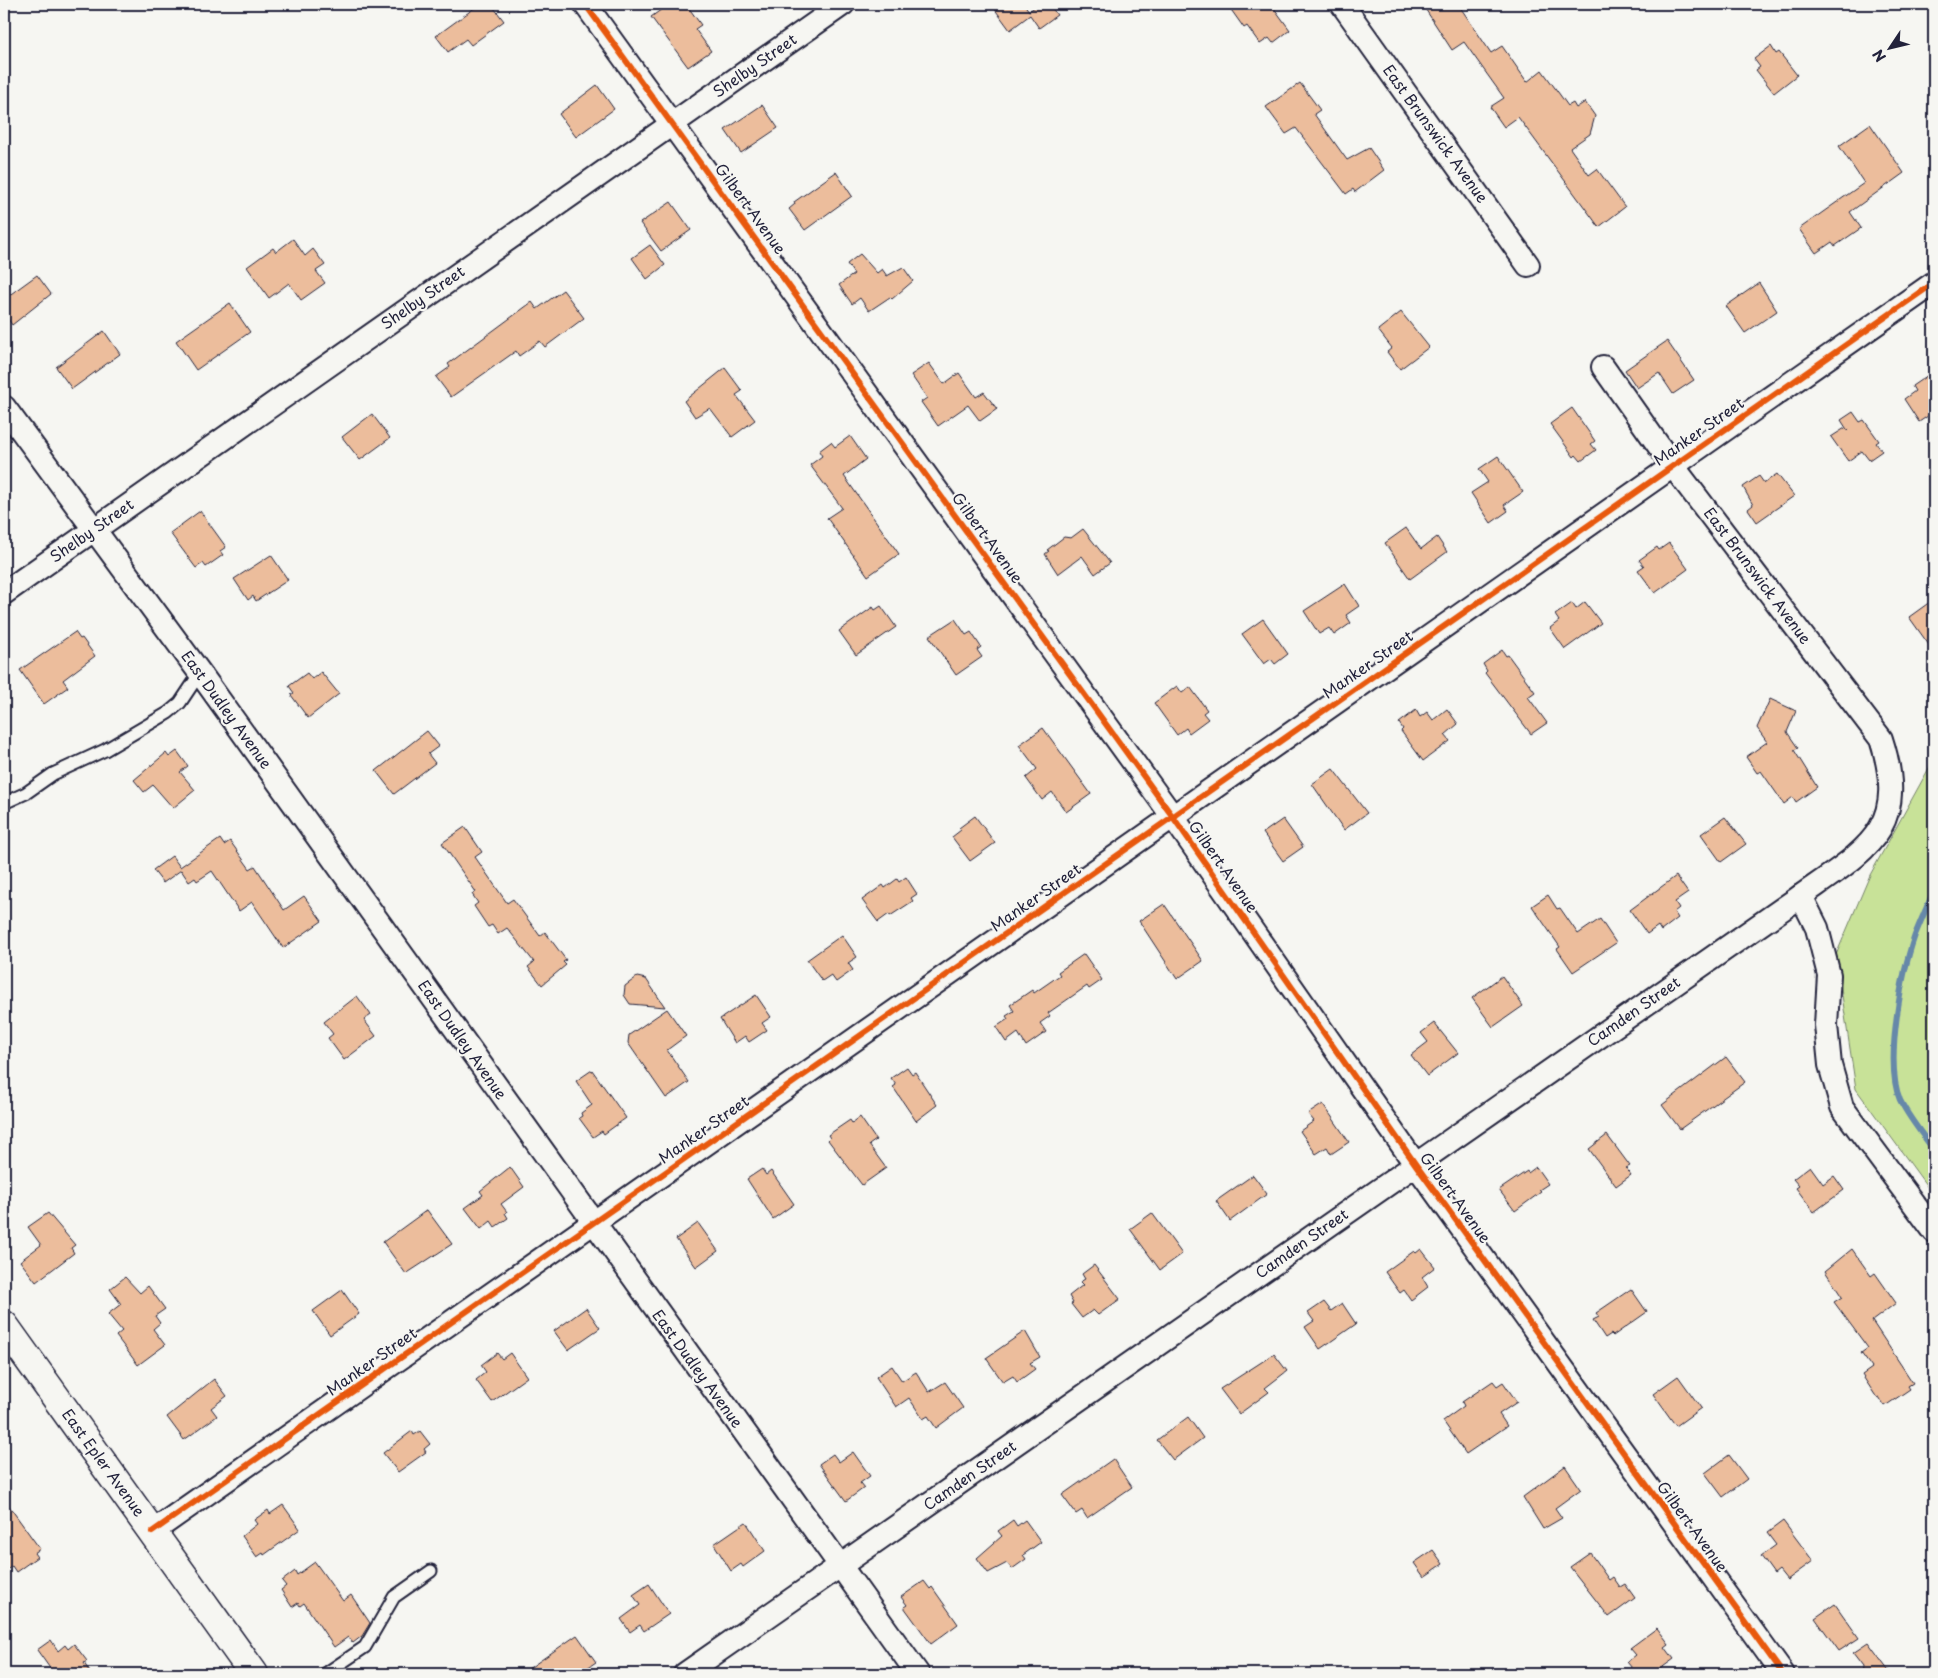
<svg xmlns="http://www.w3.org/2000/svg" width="1938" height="1678" font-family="'Playpen Sans',sans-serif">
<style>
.green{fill:#c8e298;stroke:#75826a}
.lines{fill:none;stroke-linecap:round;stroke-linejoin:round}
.stream{stroke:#6688a9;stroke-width:6}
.building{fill:#ecbd9c;stroke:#22223b}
.lane-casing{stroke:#22223b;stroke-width:15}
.street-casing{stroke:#22223b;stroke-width:26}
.secondary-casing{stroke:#22223b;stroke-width:31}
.lane{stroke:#f6f6f2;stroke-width:11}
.street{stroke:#f6f6f2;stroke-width:22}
.secondary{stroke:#f6f6f2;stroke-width:28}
.cycleway-casing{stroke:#f6f6f2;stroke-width:9}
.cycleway{stroke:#e8590c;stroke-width:6}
.labels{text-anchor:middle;stroke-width:4.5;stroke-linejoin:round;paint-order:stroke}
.street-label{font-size:15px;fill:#22223b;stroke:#f6f6f2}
</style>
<rect width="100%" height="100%" fill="#f6f6f2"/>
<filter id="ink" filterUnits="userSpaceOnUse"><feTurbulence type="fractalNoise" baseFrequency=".02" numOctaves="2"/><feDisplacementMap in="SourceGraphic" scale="10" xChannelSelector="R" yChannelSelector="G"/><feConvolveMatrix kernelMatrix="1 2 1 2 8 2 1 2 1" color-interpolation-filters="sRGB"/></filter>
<g filter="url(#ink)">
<path class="green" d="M 1934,759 L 1934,1196 L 1856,1089 L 1836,955 L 1870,875 Z"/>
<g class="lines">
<path class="stream" d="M 1934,890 C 1928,905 1921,920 1915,935 C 1902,972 1884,1063 1900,1100 C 1909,1118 1922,1134 1934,1150"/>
</g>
<g class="building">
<path d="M 480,4 L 491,4 L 504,21 L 471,45 L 466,39 L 448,52 L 436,36 Z"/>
<path d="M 669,4 L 686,4 L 701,25 L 695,29 L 711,51 L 688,67 L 651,17 Z"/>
<path d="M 991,4 L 1024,4 L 1029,11 L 1039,4 L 1049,4 L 1057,15 L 1039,28 L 1030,15 L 1010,30 Z"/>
<path d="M 1227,4 L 1271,4 L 1290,30 L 1273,43 L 1269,38 L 1260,44 L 1247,26 L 1244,28 Z"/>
<path d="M 1422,4 L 1458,4 L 1491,53 L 1502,46 L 1527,82 L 1542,70 L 1568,106 L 1573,103 L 1576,108 L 1585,102 L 1595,116 L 1590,134 L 1570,148 L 1589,175 L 1597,169 L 1625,207 L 1599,227 L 1518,117 L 1504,127 L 1490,107 L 1504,98 L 1464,42 L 1452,50 Z"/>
<path d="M 1771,46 L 1776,54 L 1779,52 L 1797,75 L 1774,93 L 1756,70 L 1760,67 L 1754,59 Z"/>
<path d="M 1300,83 L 1320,110 L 1314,114 L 1347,160 L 1369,148 L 1384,170 L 1355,192 L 1353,189 L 1346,194 L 1296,128 L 1286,134 L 1266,107 Z"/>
<path d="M 597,85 L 614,109 L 576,137 L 559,114 Z"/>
<path d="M 762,105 L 778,128 L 741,153 L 725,130 Z"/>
<path d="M 1870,124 L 1904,173 L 1850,212 L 1861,228 L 1835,246 L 1832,242 L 1816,253 L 1799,229 L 1864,183 L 1839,146 Z"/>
<path d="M 836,172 L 852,196 L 805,230 L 789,209 L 795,204 L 794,202 Z"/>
<path d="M 671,202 L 691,230 L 661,251 L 640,223 Z"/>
<path d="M 293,239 L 305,256 L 313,249 L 325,265 L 316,271 L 325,283 L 301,300 L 289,283 L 269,298 L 247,267 L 273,248 L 276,252 Z"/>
<path d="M 650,245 L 665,265 L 647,279 L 632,258 Z"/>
<path d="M 860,254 L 877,273 L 882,269 L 887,276 L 903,267 L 913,281 L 892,299 L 890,297 L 869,311 L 860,298 L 852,304 L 839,285 L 854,274 L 847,264 Z"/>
<path d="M 37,275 L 51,294 L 12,325 L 4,313 L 4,299 Z"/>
<path d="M 1759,283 L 1777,311 L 1745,333 L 1726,306 Z"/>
<path d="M 563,290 L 584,318 L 545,347 L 540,341 L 519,356 L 516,351 L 451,397 L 436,377 L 450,367 L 448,364 L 532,302 L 537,309 Z"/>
<path d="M 230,303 L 250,332 L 196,370 L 176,341 Z"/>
<path d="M 1401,312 L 1429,347 L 1400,369 L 1387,352 L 1392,348 L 1378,330 Z"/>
<path d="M 104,331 L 120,354 L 72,389 L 56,367 Z"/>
<path d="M 1667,341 L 1694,380 L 1673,394 L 1659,373 L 1637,388 L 1625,370 Z"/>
<path d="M 929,363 L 944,384 L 959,373 L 976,397 L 984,392 L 997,409 L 980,421 L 968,405 L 938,426 L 921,402 L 927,398 L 911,375 Z"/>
<path d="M 725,368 L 742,391 L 736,395 L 755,420 L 732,437 L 710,408 L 695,417 L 684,401 Z"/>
<path d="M 1934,371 L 1934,412 L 1919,422 L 1904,399 L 1915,391 L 1912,386 Z"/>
<path d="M 1572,408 L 1595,441 L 1591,444 L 1596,450 L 1581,461 L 1576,455 L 1574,457 L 1550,424 Z"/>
<path d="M 1853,412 L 1860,422 L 1864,420 L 1879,441 L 1876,443 L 1882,451 L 1869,460 L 1862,451 L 1848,461 L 1831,437 L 1845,428 L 1848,431 L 1841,420 Z"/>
<path d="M 372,414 L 390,438 L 360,460 L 342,437 Z"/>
<path d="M 850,436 L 866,459 L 844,476 L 899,554 L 868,576 L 827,518 L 842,508 L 810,465 L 822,456 L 819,451 L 831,442 L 835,447 Z"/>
<path d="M 1498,456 L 1523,492 L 1504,505 L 1508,511 L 1491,523 L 1471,493 L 1488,482 L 1479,469 Z"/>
<path d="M 1777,474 L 1794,496 L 1757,522 L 1748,509 L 1753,505 L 1743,487 L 1759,476 L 1764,483 Z"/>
<path d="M 200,511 L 226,547 L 220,551 L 223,555 L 206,567 L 203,563 L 196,568 L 170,533 Z"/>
<path d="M 1406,528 L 1421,549 L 1437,537 L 1447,552 L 1410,579 L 1385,543 Z"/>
<path d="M 1083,529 L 1110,563 L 1095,574 L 1082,556 L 1058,574 L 1045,554 L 1049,551 L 1047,550 L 1064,537 L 1071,538 Z"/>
<path d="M 1669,543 L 1688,569 L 1655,593 L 1638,570 L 1644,566 L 1639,560 L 1657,547 L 1659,550 Z"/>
<path d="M 271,555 L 288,580 L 256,601 L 253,596 L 248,600 L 234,579 Z"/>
<path d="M 1345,584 L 1359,606 L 1346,615 L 1351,623 L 1334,635 L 1329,628 L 1319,634 L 1304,611 Z"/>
<path d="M 1934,599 L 1934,652 L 1909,617 Z"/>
<path d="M 1585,602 L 1601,623 L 1565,649 L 1550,628 L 1559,621 L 1555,615 L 1572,603 L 1576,609 Z"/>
<path d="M 881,606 L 896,627 L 856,655 L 839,631 L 873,607 L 875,610 Z"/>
<path d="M 955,619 L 966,635 L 971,632 L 981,647 L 977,650 L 982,657 L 956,675 L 929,636 Z"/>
<path d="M 1263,619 L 1288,654 L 1275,664 L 1271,659 L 1264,664 L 1242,634 Z"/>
<path d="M 75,632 L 80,639 L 82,638 L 95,656 L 63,680 L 68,687 L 44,704 L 20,670 Z"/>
<path d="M 1502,650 L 1506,656 L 1508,655 L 1535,692 L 1528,697 L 1547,723 L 1531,734 L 1485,673 L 1487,671 L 1483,664 Z"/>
<path d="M 321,672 L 339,694 L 308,718 L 291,695 L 294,693 L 289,686 L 307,673 L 312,679 Z"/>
<path d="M 1177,686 L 1182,693 L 1190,687 L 1207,710 L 1203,713 L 1208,719 L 1189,733 L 1186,728 L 1177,735 L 1154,703 Z"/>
<path d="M 1770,699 L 1796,711 L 1787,732 L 1798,748 L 1794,750 L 1817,787 L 1796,802 L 1793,797 L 1784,804 L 1761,771 L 1757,773 L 1746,757 L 1767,742 L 1757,728 Z"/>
<path d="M 1447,709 L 1458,724 L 1445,735 L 1450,741 L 1423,761 L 1401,731 L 1403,729 L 1399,723 L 1416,710 L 1420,717 L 1427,712 L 1433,720 Z"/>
<path d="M 1043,728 L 1091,794 L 1066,812 L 1052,792 L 1042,800 L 1026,778 L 1037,769 L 1019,745 Z"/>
<path d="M 427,731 L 439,746 L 428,754 L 435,763 L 394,794 L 376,771 Z"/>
<path d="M 177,751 L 188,766 L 180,772 L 195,790 L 173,808 L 153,785 L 144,792 L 134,780 L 166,753 L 169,757 Z"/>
<path d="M 1333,769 L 1367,813 L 1344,830 L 1312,784 Z"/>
<path d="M 975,816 L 995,843 L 970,861 L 952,837 L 961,830 L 959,828 Z"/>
<path d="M 1725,817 L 1746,844 L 1721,862 L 1701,834 Z"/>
<path d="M 1283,819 L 1303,847 L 1283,861 L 1263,833 Z"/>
<path d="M 465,827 L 482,852 L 475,857 L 507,903 L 513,899 L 540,936 L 545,932 L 566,960 L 563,962 L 566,965 L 542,985 L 528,967 L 534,962 L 507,928 L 498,934 L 492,925 L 488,927 L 474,906 L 478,903 L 472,894 L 476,892 L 442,843 Z"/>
<path d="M 220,839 L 224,845 L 230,841 L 250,869 L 255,866 L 284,910 L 304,896 L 322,921 L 283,948 L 252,902 L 239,911 L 212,871 L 197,881 L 195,878 L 189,882 L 181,870 L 163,883 L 153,870 L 172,856 L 180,867 Z"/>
<path d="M 1676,876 L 1688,893 L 1675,902 L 1679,908 L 1674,912 L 1678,918 L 1661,931 L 1658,926 L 1647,934 L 1630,910 Z"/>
<path d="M 906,877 L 917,894 L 911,898 L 913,901 L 890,916 L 889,914 L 878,922 L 862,900 L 883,885 L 885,888 L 897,879 L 899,882 Z"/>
<path d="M 1548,895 L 1557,909 L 1560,908 L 1578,934 L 1600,919 L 1616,943 L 1573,972 L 1557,949 L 1560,947 L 1532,906 Z"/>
<path d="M 1164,904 L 1203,961 L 1177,979 L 1139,921 Z"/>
<path d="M 842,935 L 857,957 L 848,963 L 853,970 L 836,982 L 831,975 L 822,981 L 807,960 Z"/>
<path d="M 1084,954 L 1102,980 L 1089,989 L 1087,986 L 1048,1013 L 1050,1016 L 1040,1023 L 1046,1032 L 1026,1046 L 1018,1033 L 1006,1042 L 996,1027 L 1008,1019 L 1006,1016 L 1014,1011 L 1010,1005 L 1032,990 L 1034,993 L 1060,975 L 1058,972 Z"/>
<path d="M 1502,976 L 1523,1006 L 1493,1027 L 1472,998 Z"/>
<path d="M 637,977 L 646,979 L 665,1007 L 630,1004 L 624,995 L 625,986 Z"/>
<path d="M 756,995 L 771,1017 L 762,1023 L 767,1030 L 749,1042 L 745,1036 L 735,1043 L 720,1019 Z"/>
<path d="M 357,996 L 371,1015 L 364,1020 L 376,1036 L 344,1060 L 328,1038 L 333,1034 L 324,1022 Z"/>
<path d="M 667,1009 L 686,1036 L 667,1050 L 689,1082 L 666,1098 L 628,1043 L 629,1035 Z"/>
<path d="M 1434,1023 L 1458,1053 L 1427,1076 L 1411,1055 L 1428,1042 L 1421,1033 Z"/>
<path d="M 1726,1057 L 1745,1082 L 1680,1129 L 1662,1105 Z"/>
<path d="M 907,1067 L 912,1074 L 915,1072 L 937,1105 L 916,1121 L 893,1087 L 896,1085 L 891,1078 Z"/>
<path d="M 592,1070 L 626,1118 L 604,1134 L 602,1131 L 593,1137 L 579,1118 L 582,1116 L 581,1113 L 592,1105 L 576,1081 Z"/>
<path d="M 1323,1104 L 1349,1142 L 1331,1154 L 1327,1147 L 1316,1154 L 1300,1131 L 1314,1121 L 1308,1114 Z"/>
<path d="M 860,1117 L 876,1140 L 869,1145 L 886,1168 L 862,1185 L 828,1140 L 830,1138 L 828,1135 L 850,1120 L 852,1123 Z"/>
<path d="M 1607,1135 L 1630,1166 L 1626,1168 L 1631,1175 L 1616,1186 L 1589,1149 Z"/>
<path d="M 1810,1166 L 1823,1184 L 1834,1176 L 1844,1190 L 1814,1212 L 1796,1188 L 1799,1186 L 1793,1179 Z"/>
<path d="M 510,1167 L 524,1187 L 501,1204 L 507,1212 L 505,1213 L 508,1218 L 495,1227 L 491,1221 L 481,1229 L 465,1208 L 483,1195 L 480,1191 Z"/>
<path d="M 1536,1167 L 1548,1184 L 1539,1190 L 1541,1192 L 1515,1211 L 1499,1190 L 1527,1171 L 1528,1173 Z"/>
<path d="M 762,1169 L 766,1175 L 771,1171 L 794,1204 L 773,1219 L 747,1179 Z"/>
<path d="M 1253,1175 L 1267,1194 L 1230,1221 L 1216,1201 Z"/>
<path d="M 427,1210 L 452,1244 L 406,1274 L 383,1242 Z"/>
<path d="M 48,1213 L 75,1245 L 71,1248 L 74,1253 L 36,1282 L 20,1261 L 41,1245 L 28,1227 Z"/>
<path d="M 1152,1213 L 1182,1254 L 1160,1270 L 1130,1229 Z"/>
<path d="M 698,1223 L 718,1251 L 696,1267 L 676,1239 Z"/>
<path d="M 1421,1249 L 1435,1267 L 1422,1277 L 1428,1287 L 1411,1300 L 1404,1290 L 1400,1293 L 1385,1272 L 1414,1251 L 1416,1253 Z"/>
<path d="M 1852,1249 L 1871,1276 L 1875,1273 L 1896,1303 L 1872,1321 L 1913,1383 L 1908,1386 L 1910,1389 L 1885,1406 L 1879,1397 L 1877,1398 L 1862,1375 L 1872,1368 L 1861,1353 L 1868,1348 L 1834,1302 L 1842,1297 L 1825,1271 Z"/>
<path d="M 1094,1265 L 1120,1299 L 1098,1315 L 1093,1310 L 1082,1318 L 1071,1304 L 1073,1303 L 1069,1296 L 1083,1285 L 1080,1282 L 1085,1279 L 1082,1274 Z"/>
<path d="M 125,1277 L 140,1293 L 148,1286 L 165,1309 L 155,1316 L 160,1323 L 153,1329 L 165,1345 L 138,1365 L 116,1336 L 122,1331 L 108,1314 L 121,1304 L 110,1289 Z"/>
<path d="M 1631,1289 L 1647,1312 L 1613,1336 L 1611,1334 L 1605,1338 L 1593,1320 L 1599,1317 L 1596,1313 Z"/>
<path d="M 342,1290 L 359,1314 L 330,1335 L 313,1311 Z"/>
<path d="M 1324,1302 L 1331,1311 L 1342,1303 L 1356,1324 L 1320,1349 L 1305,1327 L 1314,1321 L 1308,1313 Z"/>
<path d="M 586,1308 L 600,1328 L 568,1350 L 554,1331 Z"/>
<path d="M 1025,1331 L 1040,1357 L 1030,1363 L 1035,1369 L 1017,1382 L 1013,1376 L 1003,1382 L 986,1358 Z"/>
<path d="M 497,1353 L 502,1359 L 510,1353 L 527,1377 L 492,1402 L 476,1380 L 486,1372 L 481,1365 Z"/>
<path d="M 1274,1354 L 1287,1371 L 1265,1388 L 1269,1392 L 1239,1414 L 1220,1389 Z"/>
<path d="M 892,1366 L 902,1381 L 916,1372 L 929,1392 L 945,1382 L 963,1408 L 936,1428 L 928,1416 L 923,1419 L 909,1398 L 896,1407 L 876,1377 Z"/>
<path d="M 1678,1376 L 1701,1408 L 1676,1426 L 1653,1394 Z"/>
<path d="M 214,1379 L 227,1396 L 211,1408 L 217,1416 L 184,1440 L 167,1417 Z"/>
<path d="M 1493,1381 L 1497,1386 L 1503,1382 L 1517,1402 L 1499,1414 L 1507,1426 L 1466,1454 L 1443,1421 L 1464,1406 L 1462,1402 Z"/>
<path d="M 1188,1417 L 1203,1438 L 1173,1460 L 1157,1440 Z"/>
<path d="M 412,1431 L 414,1435 L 420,1431 L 430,1444 L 424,1449 L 426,1452 L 398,1472 L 383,1453 Z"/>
<path d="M 853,1452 L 870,1476 L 860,1483 L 864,1488 L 846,1501 L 819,1464 L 833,1454 L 839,1462 Z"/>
<path d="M 1729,1455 L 1747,1479 L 1723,1497 L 1705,1473 Z"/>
<path d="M 1113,1459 L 1132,1487 L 1087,1518 L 1082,1510 L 1076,1514 L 1062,1495 Z"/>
<path d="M 1565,1466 L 1581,1489 L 1555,1508 L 1562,1518 L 1543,1529 L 1523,1497 Z"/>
<path d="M 4,1499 L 40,1549 L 34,1553 L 37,1557 L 16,1572 L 12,1566 L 4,1572 Z"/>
<path d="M 283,1505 L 300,1529 L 264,1555 L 263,1553 L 257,1557 L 242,1536 L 257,1524 L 254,1520 L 268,1510 L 270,1514 Z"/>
<path d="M 1013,1520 L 1017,1526 L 1025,1520 L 1041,1542 L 1023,1555 L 1026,1559 L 1012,1569 L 1007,1563 L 988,1573 L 977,1558 L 1002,1536 L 998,1531 Z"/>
<path d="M 1783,1521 L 1813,1561 L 1787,1580 L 1779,1570 L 1774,1574 L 1761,1556 L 1776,1545 L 1767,1533 Z"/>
<path d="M 746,1522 L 765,1551 L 743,1567 L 741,1564 L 731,1571 L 714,1544 Z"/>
<path d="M 1433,1550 L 1443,1564 L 1424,1577 L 1414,1563 Z"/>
<path d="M 1590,1553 L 1609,1580 L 1613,1577 L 1620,1587 L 1625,1584 L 1635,1598 L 1609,1617 L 1570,1567 Z"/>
<path d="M 315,1562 L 343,1601 L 351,1595 L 370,1623 L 362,1636 L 353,1643 L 348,1637 L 334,1647 L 304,1603 L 300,1606 L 298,1603 L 292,1607 L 281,1590 L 286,1586 L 282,1581 L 295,1571 L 297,1575 Z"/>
<path d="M 924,1581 L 930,1589 L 932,1587 L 958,1624 L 931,1644 L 904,1607 L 907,1605 L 901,1597 Z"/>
<path d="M 649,1584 L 669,1614 L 644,1631 L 640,1625 L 630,1632 L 621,1619 L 640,1605 L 633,1595 Z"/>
<path d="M 1835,1604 L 1859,1638 L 1839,1651 L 1815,1618 Z"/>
<path d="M 1657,1628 L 1669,1644 L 1665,1647 L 1674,1659 L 1653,1674 L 1637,1674 L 1627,1662 L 1636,1655 L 1630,1648 Z"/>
<path d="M 577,1635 L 596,1662 L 578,1674 L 521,1674 Z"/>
<path d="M 51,1640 L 58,1651 L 65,1645 L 68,1649 L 74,1644 L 87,1661 L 84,1663 L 91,1674 L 54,1674 L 37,1650 Z"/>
<path d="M 1868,1643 L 1891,1674 L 1862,1674 L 1863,1666 L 1853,1653 Z"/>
</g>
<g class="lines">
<defs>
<g id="lane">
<path d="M 4,803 L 26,793 L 53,774 L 105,750 L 168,713 L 180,703 L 200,673"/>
<path d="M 325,1674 L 365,1647 L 394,1597 L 431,1571"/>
</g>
<g id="street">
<path d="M 585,4 L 1173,817 L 1416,1165 L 1783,1674"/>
<path d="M 1342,4 L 1528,265"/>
<path d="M 4,407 L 200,673 L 918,1674"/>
<path d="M 4,593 L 843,4"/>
<path d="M 1801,896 L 1817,928 L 1829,975 L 1826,1025 L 1830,1065 L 1842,1107 L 1934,1231"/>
<path d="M 152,1532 L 1934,283"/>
<path d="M 685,1674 L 1801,896 C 1867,849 1910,829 1881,739 L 1673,466 L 1603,367"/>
</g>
<path id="secondary" d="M 4,1325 L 254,1674"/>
</defs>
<use href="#lane" class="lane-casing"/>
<use href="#street" class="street-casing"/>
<use href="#secondary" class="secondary-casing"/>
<use href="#lane" class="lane"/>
<use href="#street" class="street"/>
<use href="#secondary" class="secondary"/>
<defs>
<g id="cycleway">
<path d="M 585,4 L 1173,817 L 1416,1165 L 1783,1674"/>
<path d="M 152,1532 L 1934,283"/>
</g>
</defs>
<use href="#cycleway" class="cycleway-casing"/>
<use href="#cycleway" class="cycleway"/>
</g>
</g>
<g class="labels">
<g class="street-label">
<text transform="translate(755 66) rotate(-35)" y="5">Shelby Street</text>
<text transform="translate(1435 134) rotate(54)" y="5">East Brunswick Avenue</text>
<text transform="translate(750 209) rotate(54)" y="5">Gilbert Avenue</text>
<text transform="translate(423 298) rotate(-35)" y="5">Shelby Street</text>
<text transform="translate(1699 432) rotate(-35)" y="5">Manker Street</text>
<text transform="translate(92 531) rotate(-35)" y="5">Shelby Street</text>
<text transform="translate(987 538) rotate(54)" y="5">Gilbert Avenue</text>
<text transform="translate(1757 576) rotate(53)" y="5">East Brunswick Avenue</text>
<text transform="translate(1368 665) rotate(-35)" y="5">Manker Street</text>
<text transform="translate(226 710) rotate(54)" y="5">East Dudley Avenue</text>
<text transform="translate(1223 867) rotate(55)" y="5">Gilbert Avenue</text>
<text transform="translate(1036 898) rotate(-35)" y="5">Manker Street</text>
<text transform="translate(1634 1012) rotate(-35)" y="5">Camden Street</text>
<text transform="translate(462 1040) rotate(55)" y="5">East Dudley Avenue</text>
<text transform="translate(704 1130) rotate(-35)" y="5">Manker Street</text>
<text transform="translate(1455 1198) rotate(54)" y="5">Gilbert Avenue</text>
<text transform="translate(1302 1244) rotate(-35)" y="5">Camden Street</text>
<text transform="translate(372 1362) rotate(-35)" y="5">Manker Street</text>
<text transform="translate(697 1369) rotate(54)" y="5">East Dudley Avenue</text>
<text transform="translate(103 1463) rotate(54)" y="5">East Epler Avenue</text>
<text transform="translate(970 1476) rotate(-35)" y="5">Camden Street</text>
<text transform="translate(1692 1527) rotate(54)" y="5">Gilbert Avenue</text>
</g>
</g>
<rect width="1938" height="1678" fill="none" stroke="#f6f6f2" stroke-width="20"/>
<rect x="10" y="10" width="1918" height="1658" fill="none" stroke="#22223b" stroke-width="2" filter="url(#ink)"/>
<g transform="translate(1890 48) rotate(235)" stroke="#f6f6f2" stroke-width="4" paint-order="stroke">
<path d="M0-4L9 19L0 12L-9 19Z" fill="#22223b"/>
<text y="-8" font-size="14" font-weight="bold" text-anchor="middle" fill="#22223b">N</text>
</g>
</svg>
